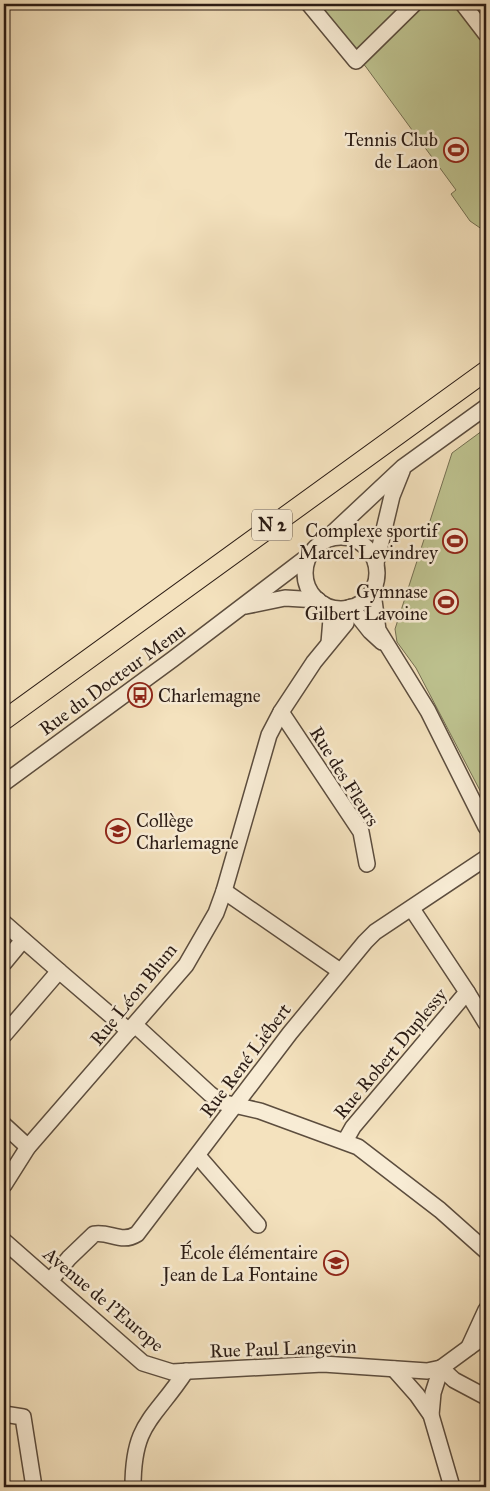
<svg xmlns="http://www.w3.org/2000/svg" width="490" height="1491" font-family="'IM FELL Great Primer',serif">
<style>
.green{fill:#bec390;stroke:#746f52}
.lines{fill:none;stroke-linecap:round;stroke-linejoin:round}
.minor-casing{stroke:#5c4d3e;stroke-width:18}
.major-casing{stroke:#2a1b14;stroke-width:21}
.minor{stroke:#f8ecd5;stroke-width:15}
.major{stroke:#f4e2be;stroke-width:19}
.labels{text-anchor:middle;stroke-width:5;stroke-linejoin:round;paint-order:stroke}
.shield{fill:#f8ecd5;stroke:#685a4e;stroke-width:1}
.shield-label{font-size:18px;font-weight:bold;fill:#2a1b14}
.poi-label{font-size:19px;fill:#2a1b14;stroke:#f8ecd5;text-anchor:end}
.street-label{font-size:19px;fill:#2a1b14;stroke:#f8ecd5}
</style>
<rect width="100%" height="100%" fill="#f4e2be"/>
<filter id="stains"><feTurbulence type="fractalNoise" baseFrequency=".004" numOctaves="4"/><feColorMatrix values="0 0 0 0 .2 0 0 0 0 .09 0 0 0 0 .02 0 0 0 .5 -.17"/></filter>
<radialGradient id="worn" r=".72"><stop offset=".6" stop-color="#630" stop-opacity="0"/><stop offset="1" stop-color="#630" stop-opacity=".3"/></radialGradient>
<g class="green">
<path d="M 313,4 L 453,4 L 486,45 L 486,232 L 470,221 L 451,194 L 456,190 L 366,67 Z"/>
<path d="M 486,428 L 486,802 L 416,668 L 397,642 L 395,629 L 452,453 Z"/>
</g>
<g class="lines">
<defs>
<g id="minor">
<path d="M 309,4 L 356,61 L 414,4"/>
<path d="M 463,4 L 486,34"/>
<circle cx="341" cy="573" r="36"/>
<path d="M 324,541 L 403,467 L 486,407"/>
<path d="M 376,563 L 392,496 L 402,471"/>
<path d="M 375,586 L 373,593 L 378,630 L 428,711 L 486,827"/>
<path d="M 323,604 L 331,619 L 329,643"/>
<path d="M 246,606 L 285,598 L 318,600"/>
<path d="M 351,607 L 370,631 L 382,642"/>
<path d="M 281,712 L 361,832 L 367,864"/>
<path d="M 4,783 L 173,659 L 311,554"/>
<path d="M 224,891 L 340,971"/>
<path d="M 4,923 L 59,971"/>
<path d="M 4,963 L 23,940"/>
<path d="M 467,992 L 486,1023"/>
<path d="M 135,1025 L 210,1094 L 221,1102 L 260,1111 L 358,1147 L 440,1210 L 486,1251"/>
<path d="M 4,1035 L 59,971 L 129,1031"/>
<path d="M 4,1125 L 28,1147"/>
<path d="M 345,1141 L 353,1127 L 467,992 L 412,909"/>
<path d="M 198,1156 L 258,1225"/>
<path d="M 4,1185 L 28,1147 L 186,965 L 216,913 L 224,891 L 269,735 L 281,712 L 314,662 L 346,623 L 348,608"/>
<path d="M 4,1241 L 143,1363 L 172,1372 L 323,1364 L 427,1371 L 441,1368 L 486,1335"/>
<path d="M 50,1281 L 69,1258 L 94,1234 C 110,1231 121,1244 137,1234 L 290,1033 L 365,942 L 375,932 L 486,858"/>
<path d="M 469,1347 L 486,1310"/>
<path d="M 441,1368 L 454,1380 L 486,1397"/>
<path d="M 394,1369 L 417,1395 L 431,1415 L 452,1487"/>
<path d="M 4,1414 L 23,1417 L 34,1487"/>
<path d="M 431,1415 L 433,1393 L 441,1368"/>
<path d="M 133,1487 C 133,1422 154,1420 186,1371"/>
</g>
<path id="major" d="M 4,720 L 486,371"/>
</defs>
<use href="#minor" class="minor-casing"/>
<use href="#major" class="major-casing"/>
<use href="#minor" class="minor"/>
<use href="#major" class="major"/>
</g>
<defs>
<symbol id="stadium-ring" viewBox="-11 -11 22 22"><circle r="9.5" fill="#f8ecd5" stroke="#8f2418" stroke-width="1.5"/><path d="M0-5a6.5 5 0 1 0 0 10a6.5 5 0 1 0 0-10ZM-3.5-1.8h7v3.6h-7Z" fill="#8f2418"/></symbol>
<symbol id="bus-ring" viewBox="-11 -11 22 22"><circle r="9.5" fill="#f8ecd5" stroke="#8f2418" stroke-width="1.5"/><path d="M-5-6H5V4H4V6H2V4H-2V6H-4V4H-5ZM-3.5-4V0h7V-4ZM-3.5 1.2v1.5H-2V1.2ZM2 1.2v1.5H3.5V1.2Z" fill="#8f2418"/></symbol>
<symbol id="school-ring" viewBox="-11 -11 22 22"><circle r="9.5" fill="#f8ecd5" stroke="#8f2418" stroke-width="1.5"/><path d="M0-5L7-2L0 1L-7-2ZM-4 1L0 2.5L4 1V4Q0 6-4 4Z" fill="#8f2418"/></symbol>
</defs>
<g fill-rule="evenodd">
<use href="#stadium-ring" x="442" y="136" width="28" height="28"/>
<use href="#stadium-ring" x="441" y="527" width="28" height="28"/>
<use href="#stadium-ring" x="432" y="588" width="28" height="28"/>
<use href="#bus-ring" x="126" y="681" width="28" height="28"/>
<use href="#school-ring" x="104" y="817" width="28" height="28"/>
<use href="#school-ring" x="322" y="1249" width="28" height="28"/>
</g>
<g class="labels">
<rect class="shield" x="252" y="509.5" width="40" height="31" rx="4"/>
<g class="shield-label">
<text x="272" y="531">N 2</text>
</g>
<g class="poi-label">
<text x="438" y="146">Tennis Club<tspan x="438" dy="22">de Laon</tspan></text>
<text x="438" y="537">Complexe sportif<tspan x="438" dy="22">Marcel Levindrey</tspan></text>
<text x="428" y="598">Gymnase<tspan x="428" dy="22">Gilbert Lavoine</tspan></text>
<text x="158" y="702" text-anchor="start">Charlemagne</text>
<text x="136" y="827" text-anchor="start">Collège<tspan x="136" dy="22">Charlemagne</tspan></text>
<text x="318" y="1259">École élémentaire<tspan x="318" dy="22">Jean de La Fontaine</tspan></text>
</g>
<g class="street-label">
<text transform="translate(112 679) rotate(-36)" y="7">Rue du Docteur Menu</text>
<text transform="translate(345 776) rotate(58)" y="7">Rue des Fleurs</text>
<text transform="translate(133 994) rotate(-51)" y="7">Rue Léon Blum</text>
<text transform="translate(390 1053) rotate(-50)" y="7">Rue Robert Duplessy</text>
<text transform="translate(245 1060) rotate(-53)" y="7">Rue René Liébert</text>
<text transform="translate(104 1299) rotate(40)" y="7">Avenue de l'Europe</text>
<text transform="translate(283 1348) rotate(-2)" y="7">Rue Paul Langevin</text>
</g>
</g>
<rect width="490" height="1491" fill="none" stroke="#f4e2be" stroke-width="20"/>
<rect x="5" y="5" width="480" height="1481" fill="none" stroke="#2a1b14" stroke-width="2.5"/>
<rect x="10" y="10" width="470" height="1471" fill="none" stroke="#2a1b14"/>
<rect width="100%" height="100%" filter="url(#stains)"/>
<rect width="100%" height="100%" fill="url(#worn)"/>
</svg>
